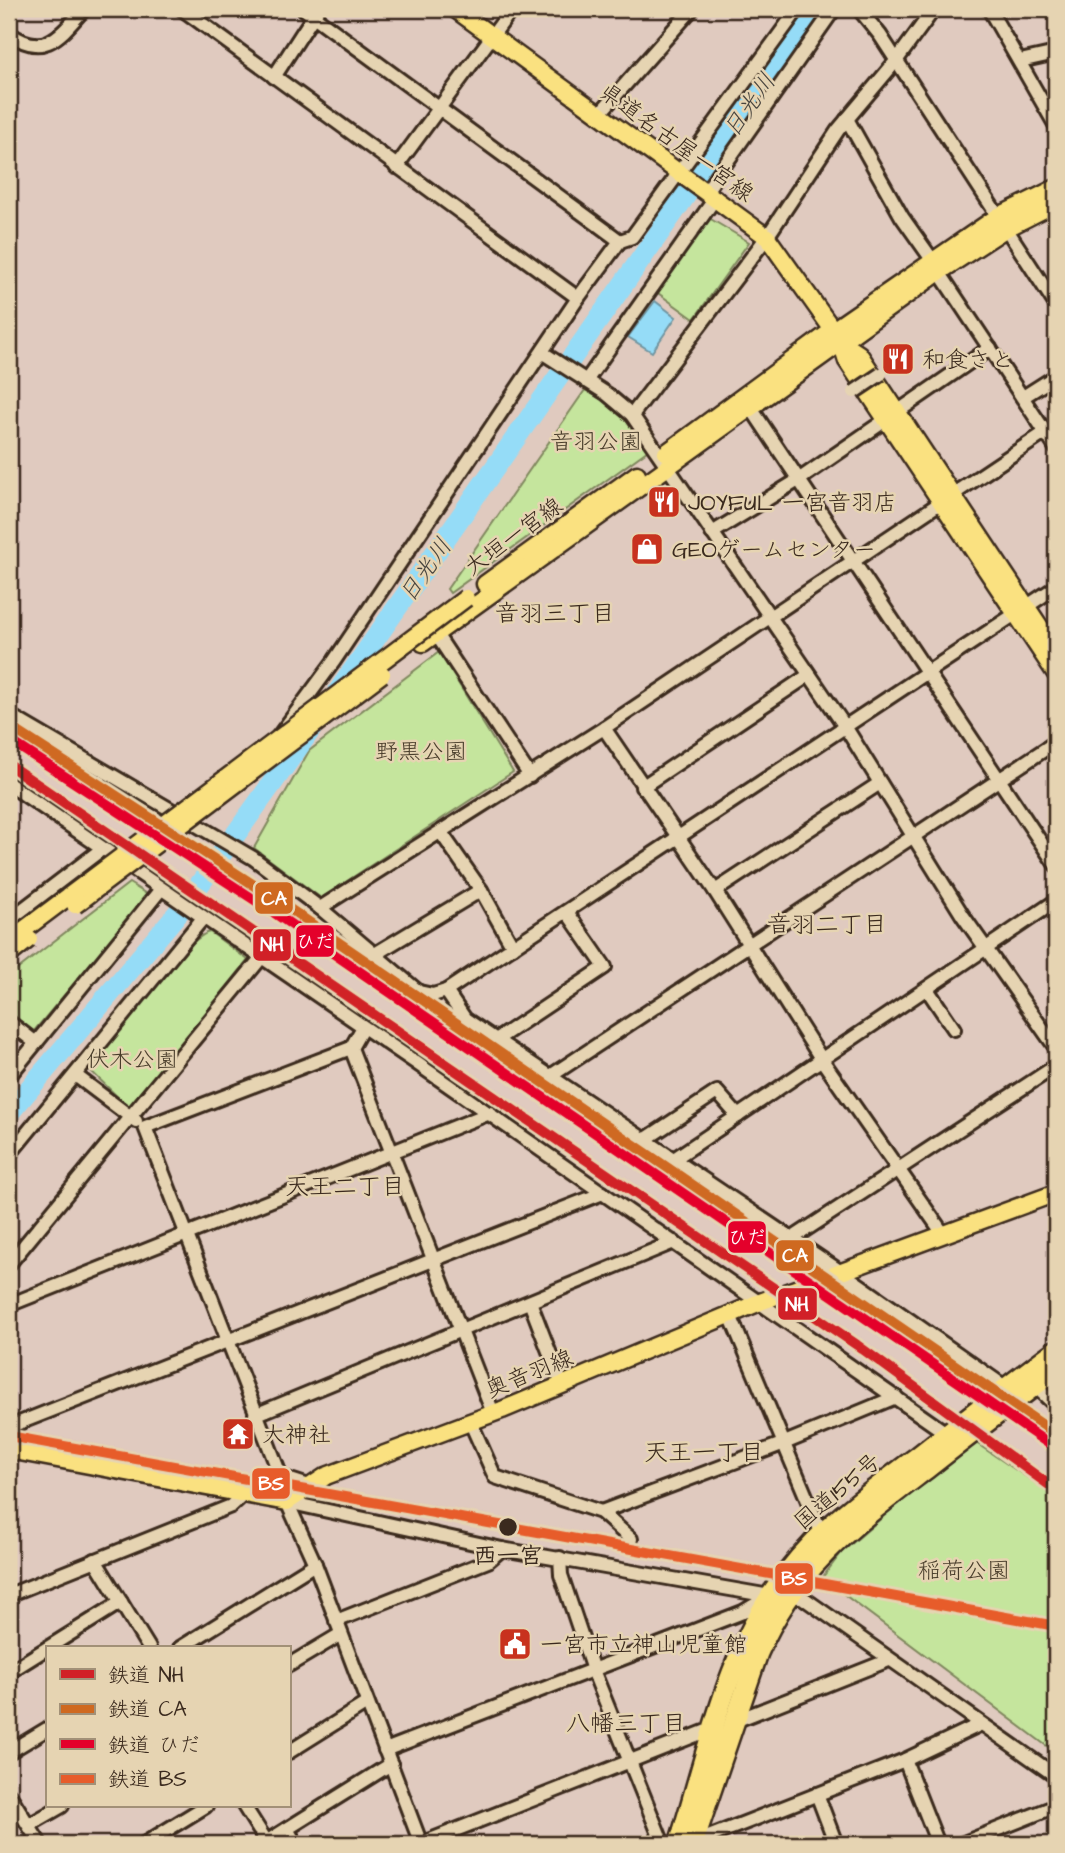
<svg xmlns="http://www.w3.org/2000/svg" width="1065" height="1853" font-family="'Architects Daughter','Klee One',sans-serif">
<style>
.green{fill:#c5e59d;stroke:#80885e;stroke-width:2}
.water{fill:#95dcf7;stroke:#7195a0;stroke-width:2}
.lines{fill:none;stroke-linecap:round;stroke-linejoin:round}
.river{stroke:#95dcf7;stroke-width:21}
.minor-casing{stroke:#3b2a1e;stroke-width:18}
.major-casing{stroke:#3b2a1e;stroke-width:21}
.highway-casing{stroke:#3b2a1e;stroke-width:24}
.minor{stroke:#e6d4b2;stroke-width:12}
.major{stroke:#fae180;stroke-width:16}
.highway{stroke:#fae180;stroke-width:19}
.minor-bridge-casing{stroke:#3b2a1e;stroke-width:18;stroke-linecap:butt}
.major-bridge-casing{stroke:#3b2a1e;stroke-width:21;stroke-linecap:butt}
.minor-bridge{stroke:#e6d4b2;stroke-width:12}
.major-bridge{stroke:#fae180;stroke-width:16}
.rail-1-casing{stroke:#e6d4b2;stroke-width:16}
.rail-2-casing{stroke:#e6d4b2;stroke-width:16}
.rail-3-casing{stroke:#e6d4b2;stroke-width:16}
.rail-4-casing{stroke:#e6d4b2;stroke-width:16}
.rail-1{stroke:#d12027;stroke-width:10}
.rail-2{stroke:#cf6920;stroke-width:10}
.rail-3{stroke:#e4002b;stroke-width:10}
.rail-4{stroke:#e75c2b;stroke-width:10}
.stop-dot{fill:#3b2a1e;stroke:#e6d4b2;stroke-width:2.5}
.labels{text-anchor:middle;stroke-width:5;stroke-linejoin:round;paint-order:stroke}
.street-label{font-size:23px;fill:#3b2a1e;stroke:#e6d4b2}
.poi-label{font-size:23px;fill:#3b2a1e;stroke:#e6d4b2;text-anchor:start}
.park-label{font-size:23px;fill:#493d2b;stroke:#e6d4b2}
.stop-label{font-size:23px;font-weight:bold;fill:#3b2a1e;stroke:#e6d4b2}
.water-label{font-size:24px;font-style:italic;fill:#48453f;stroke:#e6d4b2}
.neighbourhood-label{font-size:24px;fill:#3b2a1e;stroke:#e6d4b2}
.line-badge{stroke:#e6d4b2;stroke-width:2.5}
.badge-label{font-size:19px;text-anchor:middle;font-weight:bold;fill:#fff}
</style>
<rect width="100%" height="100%" fill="#e0cabf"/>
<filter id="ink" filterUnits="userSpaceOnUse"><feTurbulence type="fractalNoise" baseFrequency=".0143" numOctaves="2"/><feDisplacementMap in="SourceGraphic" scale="14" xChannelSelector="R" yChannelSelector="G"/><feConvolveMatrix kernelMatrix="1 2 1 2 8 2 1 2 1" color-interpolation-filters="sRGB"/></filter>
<g filter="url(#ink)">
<g class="green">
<path d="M 704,215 L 749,242 L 694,319 L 651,288 Z"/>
<path d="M 585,390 C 614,404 631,423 651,448 L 450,593 L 447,589 Z"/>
<path d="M 439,652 L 513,772 L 321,898 L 254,848 L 309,751 Z"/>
<path d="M 129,883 L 148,895 L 34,1031 L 9,1012 L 9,976 Z"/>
<path d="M 210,932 L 248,960 L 130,1109 L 87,1067 C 107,1043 186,936 210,932 Z"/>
<path d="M 976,1443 L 1056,1497 L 1056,1753 L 822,1578 L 842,1552 L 932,1475 Z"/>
</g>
<path class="water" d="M 655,301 L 676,317 L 652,352 L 628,337 Z"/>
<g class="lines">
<g class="river">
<path d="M 333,699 L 816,9"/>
<path d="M 9,1113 L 187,902 L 314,725"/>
</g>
<defs>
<g id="minor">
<path d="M 182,9 L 578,298"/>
<path d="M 304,9 L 620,241"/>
<path d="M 859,9 L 880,35 L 1056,305"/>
<path d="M 989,9 L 1056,126"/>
<path d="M 9,33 C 44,59 60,36 84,9"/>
<path d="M 1020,61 L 1056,53"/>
<path d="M 274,77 L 318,9"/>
<path d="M 600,113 L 692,9"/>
<path d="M 847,119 L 902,217 L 933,261"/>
<path d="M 396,167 L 512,9"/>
<path d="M 707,190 L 834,9"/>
<path d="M 939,272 L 1056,448"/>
<path d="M 543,353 L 607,394 L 632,415 L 846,728 L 963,916 L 1056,1048"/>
<path d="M 586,381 L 716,197"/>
<path d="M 1023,397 L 1056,376"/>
<path d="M 751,408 L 1056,865"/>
<path d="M 632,415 L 767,237 L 838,130 L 896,61 L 934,9"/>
<path d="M 712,533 L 800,479 L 990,348"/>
<path d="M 436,634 L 530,776"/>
<path d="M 9,715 L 253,858 L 320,908 L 419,992 L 433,995 L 446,991 L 465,1019 L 844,1274 L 1005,1387"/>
<path d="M 604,728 L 715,891 L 822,1060 L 944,1235"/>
<path d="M 278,737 L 334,661 L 578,298 L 620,241 L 632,237 L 798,9"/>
<path d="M 9,784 L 415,1062 L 946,1433"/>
<path d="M 642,787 L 809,675"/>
<path d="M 442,834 L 481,890 L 513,947"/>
<path d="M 715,891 L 880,783"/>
<path d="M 320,908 L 604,728 L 1046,432"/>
<path d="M 9,920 L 102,849"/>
<path d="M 375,954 L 481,890"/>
<path d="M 927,989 L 954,1029"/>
<path d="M 446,991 L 1056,587"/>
<path d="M 9,1022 L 36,1043"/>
<path d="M 496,1040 L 605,967 L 567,912"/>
<path d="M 351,1048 L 493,1413"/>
<path d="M 75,1075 L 136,1121"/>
<path d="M 9,1076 L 161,889"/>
<path d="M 549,1077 L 1056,742"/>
<path d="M 643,1141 L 717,1092 L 738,1116"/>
<path d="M 9,1155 L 203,918"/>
<path d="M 671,1161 L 1056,901"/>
<path d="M 795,1242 L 796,1236 L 1056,1066"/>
<path d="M 9,1264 L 261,958"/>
<path d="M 530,1302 L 562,1385"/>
<path d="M 9,1305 L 490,1113"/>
<path d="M 730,1315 L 821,1532"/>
<path d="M 1035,1386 L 1056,1406"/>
<path d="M 255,1415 L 674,1242"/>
<path d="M 470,1421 L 495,1477 L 601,1512 L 631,1539"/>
<path d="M 9,1427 L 603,1193"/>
<path d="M 309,1486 L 281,1477 L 145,1127 L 351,1048 L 363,1027"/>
<path d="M 287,1502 L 502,1549 L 770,1596 L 802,1597 L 1056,1776"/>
<path d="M 287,1502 L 315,1564 L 421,1844"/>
<path d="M 601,1512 L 782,1444 L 896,1397"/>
<path d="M 560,1558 L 561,1575 L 593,1670 L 663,1844"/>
<path d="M 95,1560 L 149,1648"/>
<path d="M 9,1595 L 231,1506 L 245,1493"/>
<path d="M 336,1621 L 488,1561 L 502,1549"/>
<path d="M 180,1648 L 315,1564"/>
<path d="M 289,1665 L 341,1634"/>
<path d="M 9,1672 L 121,1602"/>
<path d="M 735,1721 L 889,1660"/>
<path d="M 385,1750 L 743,1612 L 768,1597"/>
<path d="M 9,1752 L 47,1729"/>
<path d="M 289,1752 L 367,1703"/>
<path d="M 905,1760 L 938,1844"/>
<path d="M 9,1794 L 40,1844"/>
<path d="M 817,1794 L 836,1844"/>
<path d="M 244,1806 L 268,1844"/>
<path d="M 29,1825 L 62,1806"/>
<path d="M 287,1829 L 296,1844"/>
<path d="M 266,1842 L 391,1764"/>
<path d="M 693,1843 L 905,1760 L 981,1724"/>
<path d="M 144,1844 L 206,1806"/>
<path d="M 420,1844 L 714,1728"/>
<path d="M 961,1844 L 1056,1806"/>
</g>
<g id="major">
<path d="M 455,9 L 767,237 L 833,330 L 841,342 L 847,361 L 1056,674"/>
<path d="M 841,342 L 859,354 L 1056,651"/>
<path d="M 666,453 L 833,330 L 997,217 L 1056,188"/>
<path d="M 485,584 L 637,474"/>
<path d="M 423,643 L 939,272 L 1005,229 L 1056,203"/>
<path d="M 9,1450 L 287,1502 L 326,1476 L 502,1410 L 760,1302 L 1056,1193"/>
</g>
<g id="highway">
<path d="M 679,1844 C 705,1762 723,1668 771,1595 C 810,1535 861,1499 917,1457 C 963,1421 1009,1385 1056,1350"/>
<path d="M 693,1844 L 758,1653 C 796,1565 856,1523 929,1467 C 971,1434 1013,1402 1056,1370"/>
</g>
</defs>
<use href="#minor" class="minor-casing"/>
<use href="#major" class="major-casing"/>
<use href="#highway" class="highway-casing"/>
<use href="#minor" class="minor"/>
<use href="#major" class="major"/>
<use href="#highway" class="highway"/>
<defs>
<path id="minor-bridge" d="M 854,392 L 881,374"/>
<g id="major-bridge">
<path d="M 75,905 L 382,674"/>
<path d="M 9,941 L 466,598"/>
<path d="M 9,955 L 29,939"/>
</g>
</defs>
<use href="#minor-bridge" class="minor-bridge-casing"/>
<use href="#major-bridge" class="major-bridge-casing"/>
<use href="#minor-bridge" class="minor-bridge"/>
<use href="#major-bridge" class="major-bridge"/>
<defs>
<path id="rail-1" d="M 9,765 L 857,1345 L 1056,1490"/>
<path id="rail-2" d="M 9,726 L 274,898 L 1056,1434"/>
<path id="rail-3" d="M 9,740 L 267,908 L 1049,1444"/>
<path id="rail-4" d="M 9,1436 L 1056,1626"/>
</defs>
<use href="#rail-1" class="rail-1-casing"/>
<use href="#rail-2" class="rail-2-casing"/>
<use href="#rail-3" class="rail-3-casing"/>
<use href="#rail-4" class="rail-4-casing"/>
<use href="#rail-1" class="rail-1"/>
<use href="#rail-2" class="rail-2"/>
<use href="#rail-3" class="rail-3"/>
<use href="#rail-4" class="rail-4"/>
</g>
</g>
<defs>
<symbol id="restaurant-square" viewBox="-11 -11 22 22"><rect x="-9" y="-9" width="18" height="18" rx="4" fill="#c8321e" stroke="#e6d4b2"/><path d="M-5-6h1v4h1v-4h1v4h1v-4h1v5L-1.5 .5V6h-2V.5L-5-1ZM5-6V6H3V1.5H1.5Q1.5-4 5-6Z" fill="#fff"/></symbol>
<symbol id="shop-square" viewBox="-11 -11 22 22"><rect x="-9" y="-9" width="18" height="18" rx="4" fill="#c8321e" stroke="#e6d4b2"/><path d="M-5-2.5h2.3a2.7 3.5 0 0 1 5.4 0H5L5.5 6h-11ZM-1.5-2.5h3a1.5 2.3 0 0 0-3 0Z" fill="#fff"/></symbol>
<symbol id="temple-square" viewBox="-11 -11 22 22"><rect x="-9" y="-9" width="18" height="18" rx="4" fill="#c8321e" stroke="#e6d4b2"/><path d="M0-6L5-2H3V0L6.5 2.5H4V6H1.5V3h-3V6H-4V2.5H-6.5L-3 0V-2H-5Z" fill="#fff"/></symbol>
<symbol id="civic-square" viewBox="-11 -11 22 22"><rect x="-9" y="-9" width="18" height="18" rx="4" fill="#c8321e" stroke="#e6d4b2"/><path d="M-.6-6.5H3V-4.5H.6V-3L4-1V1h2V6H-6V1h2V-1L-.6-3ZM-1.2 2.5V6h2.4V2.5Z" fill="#fff"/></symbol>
</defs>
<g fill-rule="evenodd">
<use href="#restaurant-square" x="879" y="340" width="38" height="38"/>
<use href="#restaurant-square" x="645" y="483" width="38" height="38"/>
<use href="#shop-square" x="628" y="530" width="38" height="38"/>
<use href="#temple-square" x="219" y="1415" width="38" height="38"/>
<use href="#civic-square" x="496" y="1625" width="38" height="38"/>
</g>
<circle class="stop-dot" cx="508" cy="1527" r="10"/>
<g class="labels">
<g class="street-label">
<text transform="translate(677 142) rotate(36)" y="8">県道名古屋一宮線</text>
<text transform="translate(513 536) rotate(-36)" y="8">大垣一宮線</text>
<text transform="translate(529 1373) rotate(-22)" y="8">奥音羽線</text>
<text transform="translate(837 1491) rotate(-40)" y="8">国道155号</text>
</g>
<g class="poi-label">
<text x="922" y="367">和食さと</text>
<text x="688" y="510">JOYFUL 一宮音羽店</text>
<text x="672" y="557">GEOゲームセンター</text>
<text x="262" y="1442">大神社</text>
<text x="540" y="1652">一宮市立神山児童館</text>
</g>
<g class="park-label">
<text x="596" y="449">音羽公園</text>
<text x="421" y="759">野黒公園</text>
<text x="132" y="1067">伏木公園</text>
<text x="964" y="1578">稲荷公園</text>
</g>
<g class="stop-label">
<text x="508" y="1563">西一宮</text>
</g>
<g class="water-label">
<text transform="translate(749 105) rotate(-55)" y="8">日光川</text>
<text transform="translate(425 570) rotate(-55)" y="8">日光川</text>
</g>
<g class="neighbourhood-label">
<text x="555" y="621">音羽三丁目</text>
<text x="827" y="932">音羽二丁目</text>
<text x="345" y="1194">天王二丁目</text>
<text x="704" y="1460">天王一丁目</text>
<text x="626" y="1731">八幡三丁目</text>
</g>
</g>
<g class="line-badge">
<rect x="254" y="881" width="40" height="34" rx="7" fill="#cf6920"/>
<rect x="295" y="924" width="40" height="34" rx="7" fill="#e4002b"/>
<rect x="252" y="928" width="40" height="34" rx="7" fill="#d12027"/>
<rect x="727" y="1220" width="40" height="34" rx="7" fill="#e4002b"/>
<rect x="775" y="1239" width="40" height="33" rx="7" fill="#cf6920"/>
<rect x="777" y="1287" width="41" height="34" rx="7" fill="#d12027"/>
<rect x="251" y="1467" width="40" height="33" rx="7" fill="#e75c2b"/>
<rect x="774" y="1562" width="40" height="33" rx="7" fill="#e75c2b"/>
</g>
<g class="badge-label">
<text x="274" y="905">CA</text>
<text x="315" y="948">ひだ</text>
<text x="272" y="951">NH</text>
<text x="747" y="1244">ひだ</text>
<text x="795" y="1262">CA</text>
<text x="797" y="1311">NH</text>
<text x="271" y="1490">BS</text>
<text x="794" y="1585">BS</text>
</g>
<rect width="1065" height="1853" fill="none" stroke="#e6d4b2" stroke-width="35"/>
<rect x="18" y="18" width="1030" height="1818" fill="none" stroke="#3b2a1e" stroke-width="2.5" filter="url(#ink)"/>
<rect x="46" y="1646" width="245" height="161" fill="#e6d4b2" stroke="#a29077" stroke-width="2"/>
<rect x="60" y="1669" width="35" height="10" fill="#d12027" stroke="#a29077" stroke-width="2"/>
<text x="108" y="1682" font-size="21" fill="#3b2a1e">鉄道 NH</text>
<rect x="60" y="1704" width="35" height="10" fill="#cf6920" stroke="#a29077" stroke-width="2"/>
<text x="108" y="1716" font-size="21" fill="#3b2a1e">鉄道 CA</text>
<rect x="60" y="1739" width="35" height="10" fill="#e4002b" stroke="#a29077" stroke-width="2"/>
<text x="108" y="1752" font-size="21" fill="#3b2a1e">鉄道 ひだ</text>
<rect x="60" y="1774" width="35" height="10" fill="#e75c2b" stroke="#a29077" stroke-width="2"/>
<text x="108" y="1786" font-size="21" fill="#3b2a1e">鉄道 BS</text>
</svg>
